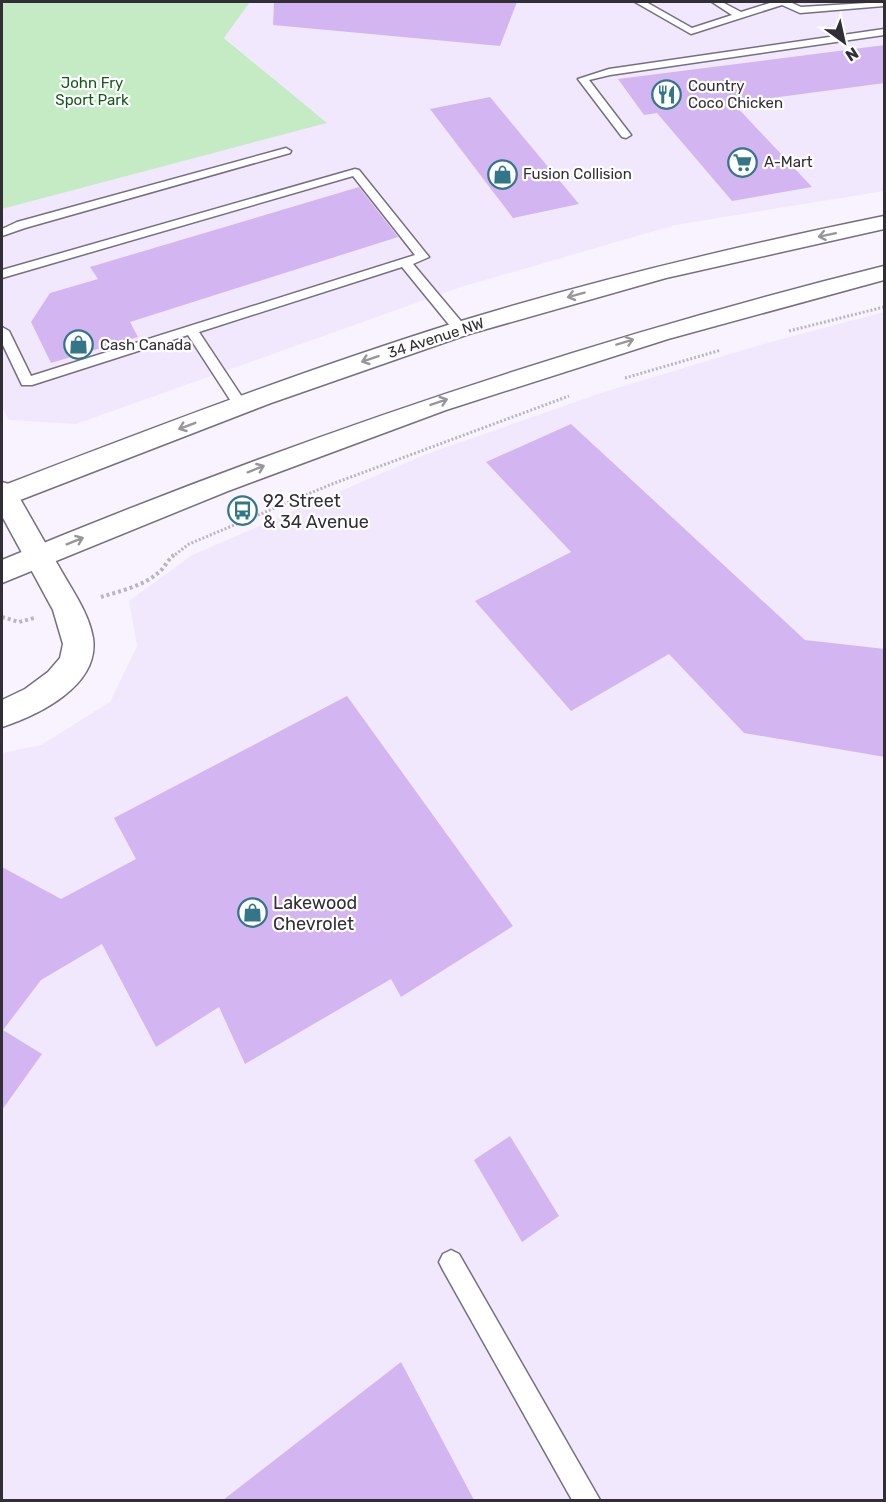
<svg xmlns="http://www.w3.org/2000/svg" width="886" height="1502" font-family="Rubik,sans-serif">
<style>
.built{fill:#f2e8fe}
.green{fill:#c4ebc4}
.building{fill:#d3b6f1}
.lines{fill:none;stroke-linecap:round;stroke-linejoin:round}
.service-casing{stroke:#776f81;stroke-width:3}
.minor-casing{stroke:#776f81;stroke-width:3}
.secondary-casing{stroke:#776f81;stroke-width:3}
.path-far1{stroke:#bab5c0;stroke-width:3;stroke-dasharray:2 2;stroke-linecap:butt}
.path{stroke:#bab5c0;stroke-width:4;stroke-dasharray:3 3;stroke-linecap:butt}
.service{fill:#fff;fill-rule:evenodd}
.minor{fill:#fff;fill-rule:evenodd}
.secondary{fill:#fff;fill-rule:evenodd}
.oneway{stroke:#98969a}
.labels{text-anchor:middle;stroke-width:4.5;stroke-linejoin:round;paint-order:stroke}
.far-park-label{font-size:15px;fill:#12591a;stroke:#fff}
.far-poi-label{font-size:15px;fill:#322e36;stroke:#fff;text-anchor:start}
.far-street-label{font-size:15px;fill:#322e36;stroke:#fff}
.poi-label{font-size:18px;fill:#322e36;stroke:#fff;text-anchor:start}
</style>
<rect width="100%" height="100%" fill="#f8f3ff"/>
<g class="built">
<path d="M 250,2 L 884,2 L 884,191 L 675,225 L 461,287 L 76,424 L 9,420 L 2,407 L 2,209 L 326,123 L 224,37 Z"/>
<path d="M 884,312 L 884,1500 L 2,1500 L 2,753 L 41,745 L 110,702 L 137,646 L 129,601 L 192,555 L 424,455 L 604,392 L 763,344 Z"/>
</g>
<path class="green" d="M 2,2 L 250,2 L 224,38 L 327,123 L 2,209 Z"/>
<g class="building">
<path d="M 274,2 L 517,2 L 500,46 L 273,25 Z"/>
<path d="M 885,45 L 885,83 L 733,103 L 812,187 L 732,201 L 657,113 L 644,115 L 618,79 Z"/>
<path d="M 490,97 L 579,204 L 513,218 L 430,109 Z"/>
<path d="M 359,187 L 398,237 L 130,322 L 138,337 L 51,363 L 31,322 L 50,293 L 98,279 L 90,267 Z"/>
<path d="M 571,424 L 805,640 L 885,649 L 885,757 L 744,733 L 669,654 L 571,711 L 475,601 L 571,552 L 486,462 Z"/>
<path d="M 347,696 L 513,926 L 401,997 L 391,979 L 245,1064 L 219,1007 L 156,1047 L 102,944 L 41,980 L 3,1030 L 42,1054 L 2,1110 L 2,867 L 61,899 L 136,859 L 114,818 Z"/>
<path d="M 510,1136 L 559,1216 L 522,1242 L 474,1160 Z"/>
<path d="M 401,1362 L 474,1500 L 223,1500 Z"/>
</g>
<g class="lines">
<defs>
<g id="service">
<path d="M 635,2 L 646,2 L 692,28 L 732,15 L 712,2 L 722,2 L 741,12 L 773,2 L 790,2 L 801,7 L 884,2 L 884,6 L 800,13 L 782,5 L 691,34 Z"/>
<path d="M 884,29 L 884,35 L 610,75 L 589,80 L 631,135 L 626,138 L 622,137 L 578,79 L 609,69 Z"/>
<path d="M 286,148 L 291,151 L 290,153 L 25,228 L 2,236 L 2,229 L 17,222 Z"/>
<path d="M 355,169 L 359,170 L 429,257 L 413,264 L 465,326 L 467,329 L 465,332 L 455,332 L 402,267 L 199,332 L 248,406 L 246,409 L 236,409 L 188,335 L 32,385 L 22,385 L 2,343 L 2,327 L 9,331 L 31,376 L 415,255 L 353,176 L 2,278 L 2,270 Z"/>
<path d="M 451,1250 L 459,1254 L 600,1500 L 572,1500 L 443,1270 L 439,1262 L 443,1254 Z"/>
</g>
<path id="minor" d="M 2,482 L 12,485 C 29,514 45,543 62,572 C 74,593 89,614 93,638 C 100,686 38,715 2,727 L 2,700 L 25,689 L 48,672 L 60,658 L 63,644 L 53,610 L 2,516 Z"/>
<g id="secondary">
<path d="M 884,216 L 884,229 L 666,278 L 469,334 L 271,403 L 2,507 L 2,486 C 150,429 299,372 451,324 C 594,280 738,246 884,216 Z"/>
<path d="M 884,266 L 884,280 L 668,339 L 446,410 L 228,491 L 2,583 L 2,560 C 289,441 582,341 884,266 Z"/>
</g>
</defs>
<use href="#service" class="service-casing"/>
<use href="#minor" class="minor-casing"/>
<use href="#secondary" class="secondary-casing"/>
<g class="path-far1">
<path d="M 789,331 L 884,307"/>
<path d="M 625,378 L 721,350"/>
<path d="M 172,557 L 189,544 L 332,484 L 569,396"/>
</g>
<g class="path">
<path d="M 101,597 C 120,591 143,586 158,573 C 165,568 167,560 174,555"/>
<path d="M 2,617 L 19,622 L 34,618"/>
</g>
<use href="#service" class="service"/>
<use href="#minor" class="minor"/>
<use href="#secondary" class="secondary"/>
</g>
<defs><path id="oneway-shaft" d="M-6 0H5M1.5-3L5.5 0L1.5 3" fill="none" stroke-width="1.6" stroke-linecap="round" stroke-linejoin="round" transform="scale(1.5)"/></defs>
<g class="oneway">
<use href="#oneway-shaft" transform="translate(827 235) rotate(168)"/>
<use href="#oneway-shaft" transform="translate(576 295) rotate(165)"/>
<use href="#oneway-shaft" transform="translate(625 342) rotate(-17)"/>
<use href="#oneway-shaft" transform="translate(370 359) rotate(161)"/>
<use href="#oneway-shaft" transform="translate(439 402) rotate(-19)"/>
<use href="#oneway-shaft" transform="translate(187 426) rotate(159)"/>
<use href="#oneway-shaft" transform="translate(256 469) rotate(-22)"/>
<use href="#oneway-shaft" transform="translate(75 541) rotate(-22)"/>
</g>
<defs>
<symbol id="restaurant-ring" viewBox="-11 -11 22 22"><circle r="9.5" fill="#fff" stroke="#347588" stroke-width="1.5"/><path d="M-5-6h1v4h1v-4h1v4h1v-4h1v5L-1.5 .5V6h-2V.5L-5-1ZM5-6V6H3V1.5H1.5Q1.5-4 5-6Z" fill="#347588"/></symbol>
<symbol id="supermarket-ring" viewBox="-11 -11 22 22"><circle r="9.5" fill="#fff" stroke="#347588" stroke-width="1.5"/><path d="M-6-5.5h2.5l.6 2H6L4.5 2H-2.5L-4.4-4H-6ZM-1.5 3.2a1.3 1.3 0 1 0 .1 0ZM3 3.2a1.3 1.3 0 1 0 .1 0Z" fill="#347588"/></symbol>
<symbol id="shop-ring" viewBox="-11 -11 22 22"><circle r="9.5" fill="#fff" stroke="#347588" stroke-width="1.5"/><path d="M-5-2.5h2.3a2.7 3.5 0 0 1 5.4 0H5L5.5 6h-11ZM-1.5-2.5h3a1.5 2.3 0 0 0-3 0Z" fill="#347588"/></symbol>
<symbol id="bus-ring" viewBox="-11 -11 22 22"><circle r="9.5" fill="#fff" stroke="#347588" stroke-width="1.5"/><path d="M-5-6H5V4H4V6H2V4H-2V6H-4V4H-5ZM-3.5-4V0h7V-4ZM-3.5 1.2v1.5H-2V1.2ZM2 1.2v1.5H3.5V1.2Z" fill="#347588"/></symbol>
</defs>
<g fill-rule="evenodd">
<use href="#restaurant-ring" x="650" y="78" width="33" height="33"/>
<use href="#supermarket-ring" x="726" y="146" width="33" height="33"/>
<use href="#shop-ring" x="486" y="158" width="33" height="33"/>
<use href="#shop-ring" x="62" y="328" width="33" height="33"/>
<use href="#bus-ring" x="226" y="494" width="33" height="33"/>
<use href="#shop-ring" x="236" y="896" width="33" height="33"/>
</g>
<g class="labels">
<g class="far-park-label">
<text x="92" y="88">John Fry<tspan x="92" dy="17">Sport Park</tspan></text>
</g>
<g class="far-poi-label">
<text x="688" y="91">Country<tspan x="688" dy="17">Coco Chicken</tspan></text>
<text x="764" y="167">A-Mart</text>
<text x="523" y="179">Fusion Collision</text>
<text x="100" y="350">Cash Canada</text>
</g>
<g class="far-street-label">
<text transform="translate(436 338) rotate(-18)" y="5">34 Avenue NW</text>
</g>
<g class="poi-label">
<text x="263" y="507">92 Street<tspan x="263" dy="21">&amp; 34 Avenue</tspan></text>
<text x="273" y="909">Lakewood<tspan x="273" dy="21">Chevrolet</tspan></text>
</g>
</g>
<rect width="886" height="1502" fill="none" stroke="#322e36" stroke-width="6"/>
<g transform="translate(844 42) rotate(147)" stroke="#ffffff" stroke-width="4.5" paint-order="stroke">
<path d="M0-4.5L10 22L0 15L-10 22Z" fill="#322e36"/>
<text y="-9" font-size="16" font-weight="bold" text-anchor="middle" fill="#322e36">N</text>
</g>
</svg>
